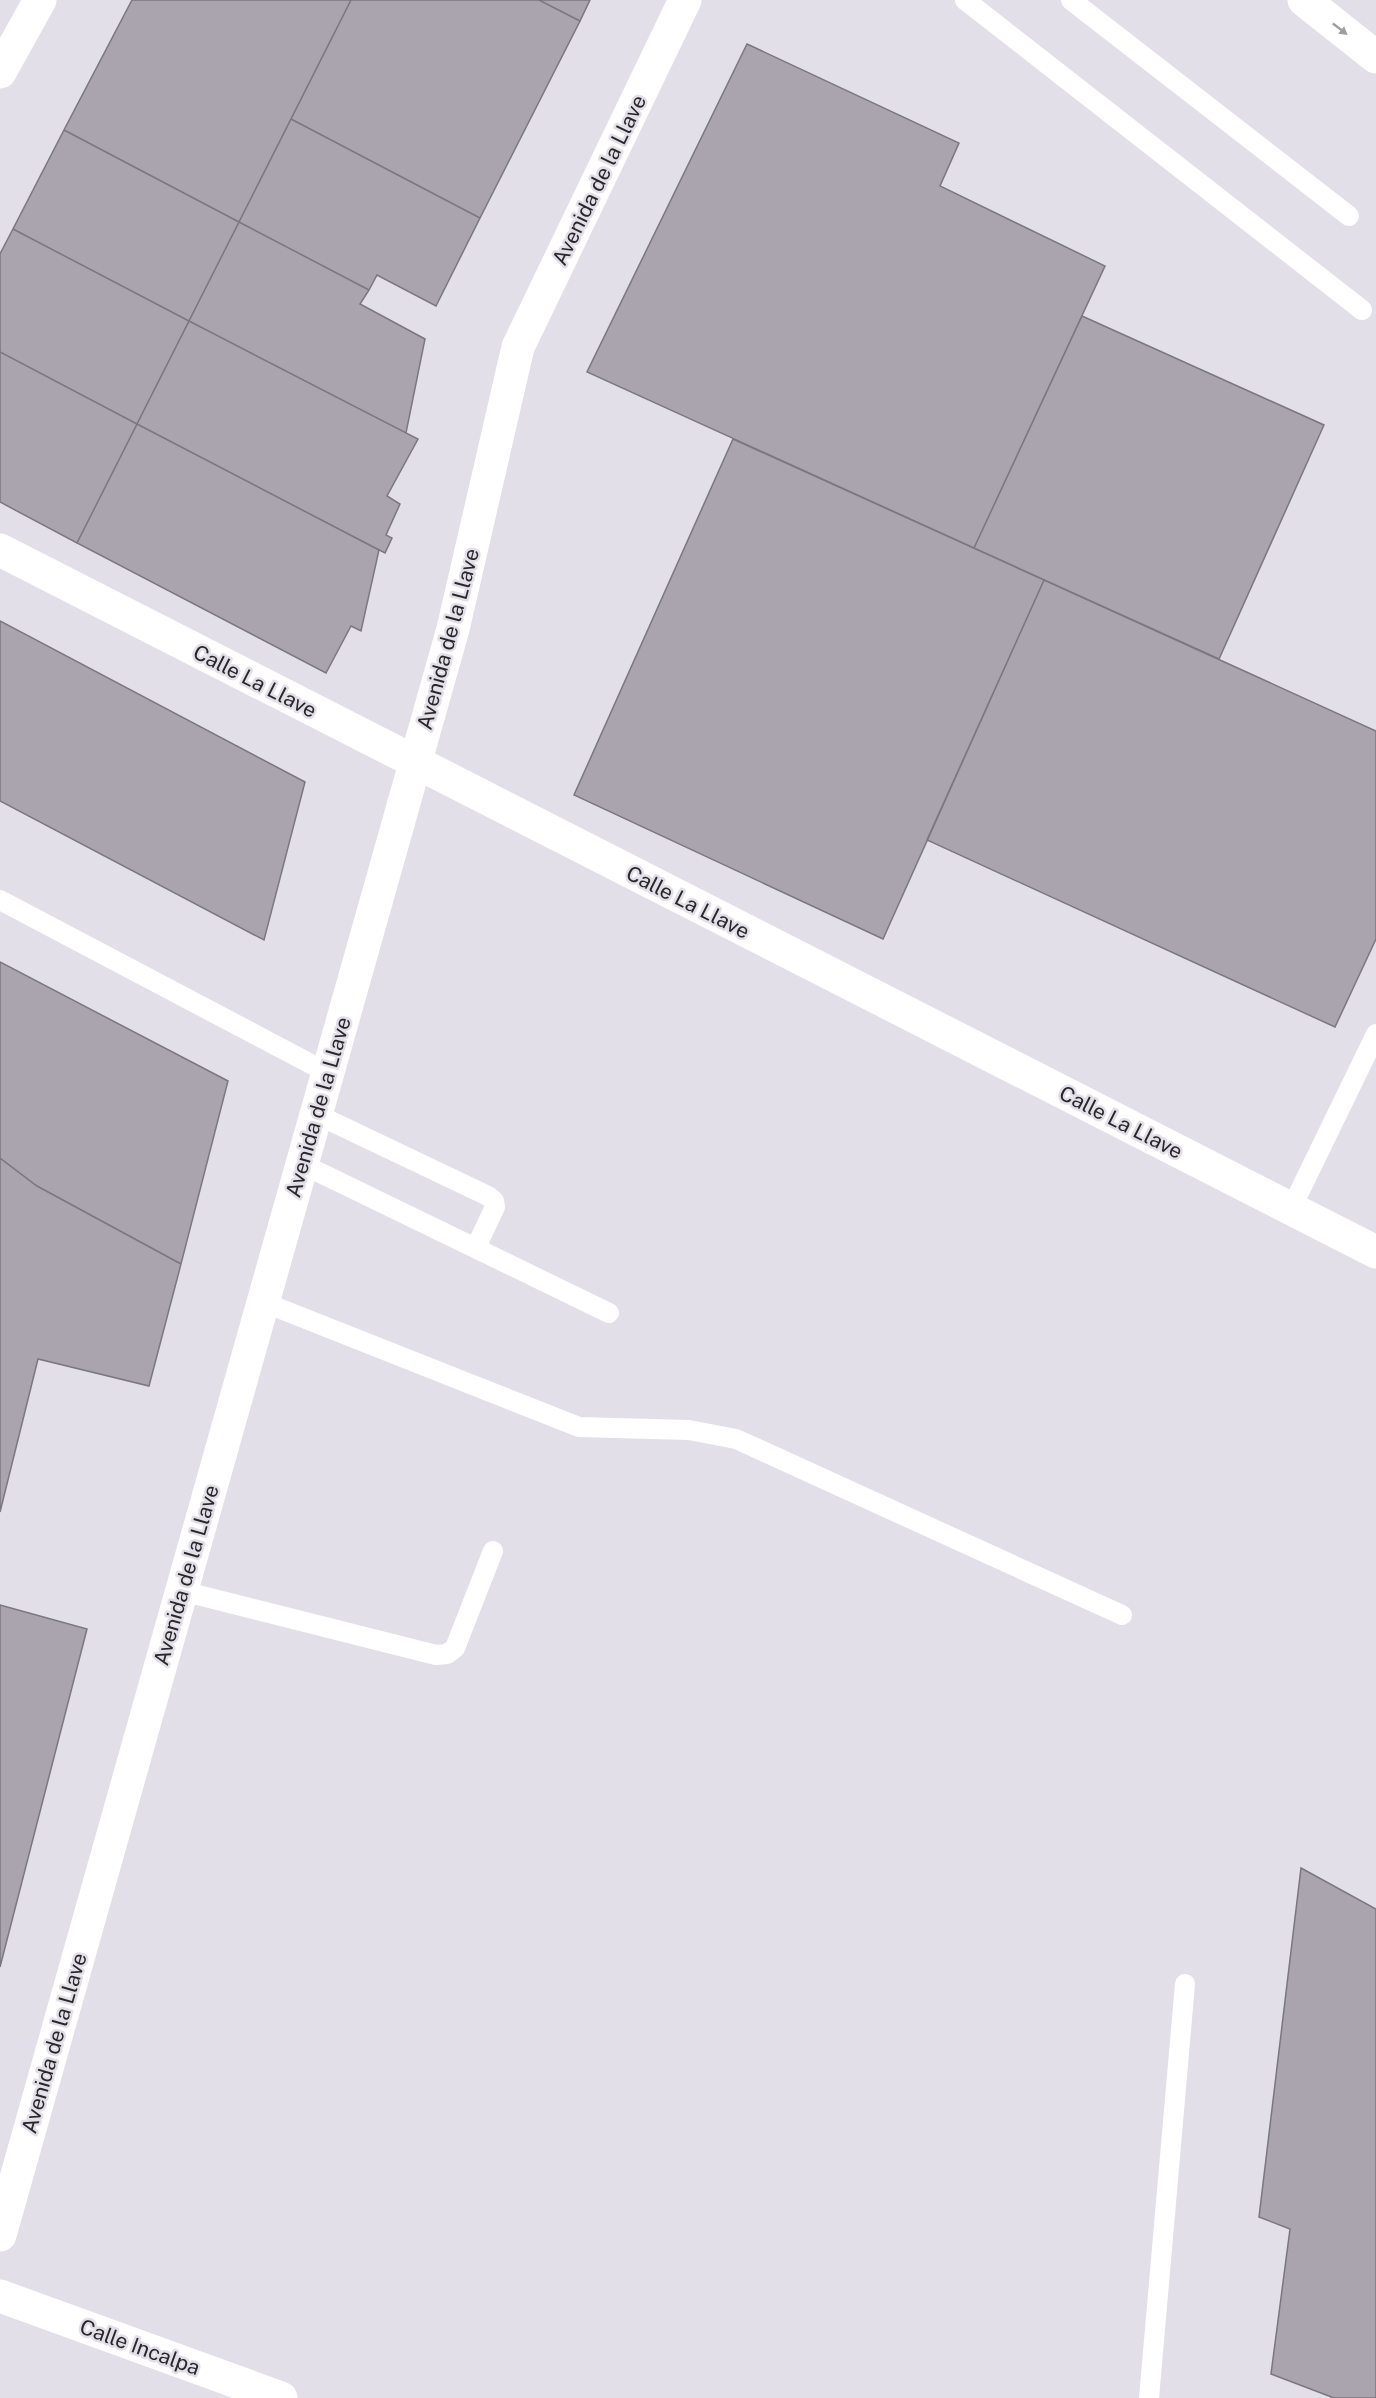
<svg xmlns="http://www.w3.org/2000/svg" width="1376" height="2398" font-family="'Public Sans',sans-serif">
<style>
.building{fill:#a9a4ad;stroke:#7b777f;stroke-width:1.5}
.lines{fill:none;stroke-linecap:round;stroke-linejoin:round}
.service{stroke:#fff;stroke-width:20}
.minor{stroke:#fff;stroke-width:33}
.tertiary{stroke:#fff;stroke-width:33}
.oneway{fill:#9f9e9f}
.labels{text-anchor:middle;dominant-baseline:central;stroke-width:5;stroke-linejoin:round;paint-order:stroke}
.street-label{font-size:21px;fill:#29272a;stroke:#e3dfe8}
</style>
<rect width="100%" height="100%" fill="#e3dfe8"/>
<path class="building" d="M132,0H351L239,222L64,130Z
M351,0H539L580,21L480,218L291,119Z
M539,0H590L580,21Z
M747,44L959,143L940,186L1105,266L974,548L587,372Z
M291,119L480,218L436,306L377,275L369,290L239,222Z
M64,130L239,222L189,321L13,229Z
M239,222L369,290L360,304L425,339L406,433L189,321Z
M13,229L189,321L137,424L0,352V254Z
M1082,316L1324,425L1219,659L974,548Z
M189,321L418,439L387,496L400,504L386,535L392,538L385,553L137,424Z
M0,352L137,424L77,543L0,502Z
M137,424L379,550L361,631L351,626L326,673L77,543Z
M733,439L1044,580L883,939L574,795Z
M1044,580L1376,731V939L1335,1027L927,840Z
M0,621L305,782L264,940L0,801Z
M0,962L228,1081L181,1264L37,1186L0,1158Z
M0,1158L37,1186L181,1264L149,1386L38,1359L0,1512Z
M0,1605L87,1629L0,1967Z
M1301,1868L1376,1909V2398H1334L1271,2374L1290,2229L1259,2217Z"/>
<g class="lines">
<path class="service" d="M965,0L1362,310
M1071,0L1349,216
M0,900L328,1073
M316,1114L488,1196L494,1201L495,1207L476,1247
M302,1164L609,1313
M1291,1209L1376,1034
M263,1302L579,1427L689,1430L736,1439L1122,1615
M182,1591L436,1655L447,1654L455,1648L493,1551
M1149,2398L1185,1984"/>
<path class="minor" d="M1304,0L1376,57
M0,72L40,0
M0,550L1376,1252
M0,2235L453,629L518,347L685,0"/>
<path class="tertiary" d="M0,2296L281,2398"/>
</g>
<defs><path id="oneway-solid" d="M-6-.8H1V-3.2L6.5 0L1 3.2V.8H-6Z" transform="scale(1.5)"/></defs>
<use class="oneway" href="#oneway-solid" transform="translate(1340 29) rotate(38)"/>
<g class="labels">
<g class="street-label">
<text transform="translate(599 180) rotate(-64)">Avenida de la Llave</text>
<text transform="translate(448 639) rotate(-75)">Avenida de la Llave</text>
<text transform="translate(255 681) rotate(27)">Calle La Llave</text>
<text transform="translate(688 902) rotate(27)">Calle La Llave</text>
<text transform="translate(318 1107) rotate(-74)">Avenida de la Llave</text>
<text transform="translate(1121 1122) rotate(27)">Calle La Llave</text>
<text transform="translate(186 1575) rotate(-74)">Avenida de la Llave</text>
<text transform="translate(54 2043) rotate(-74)">Avenida de la Llave</text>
<text transform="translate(140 2347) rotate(20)">Calle Incalpa</text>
</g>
</g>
</svg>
